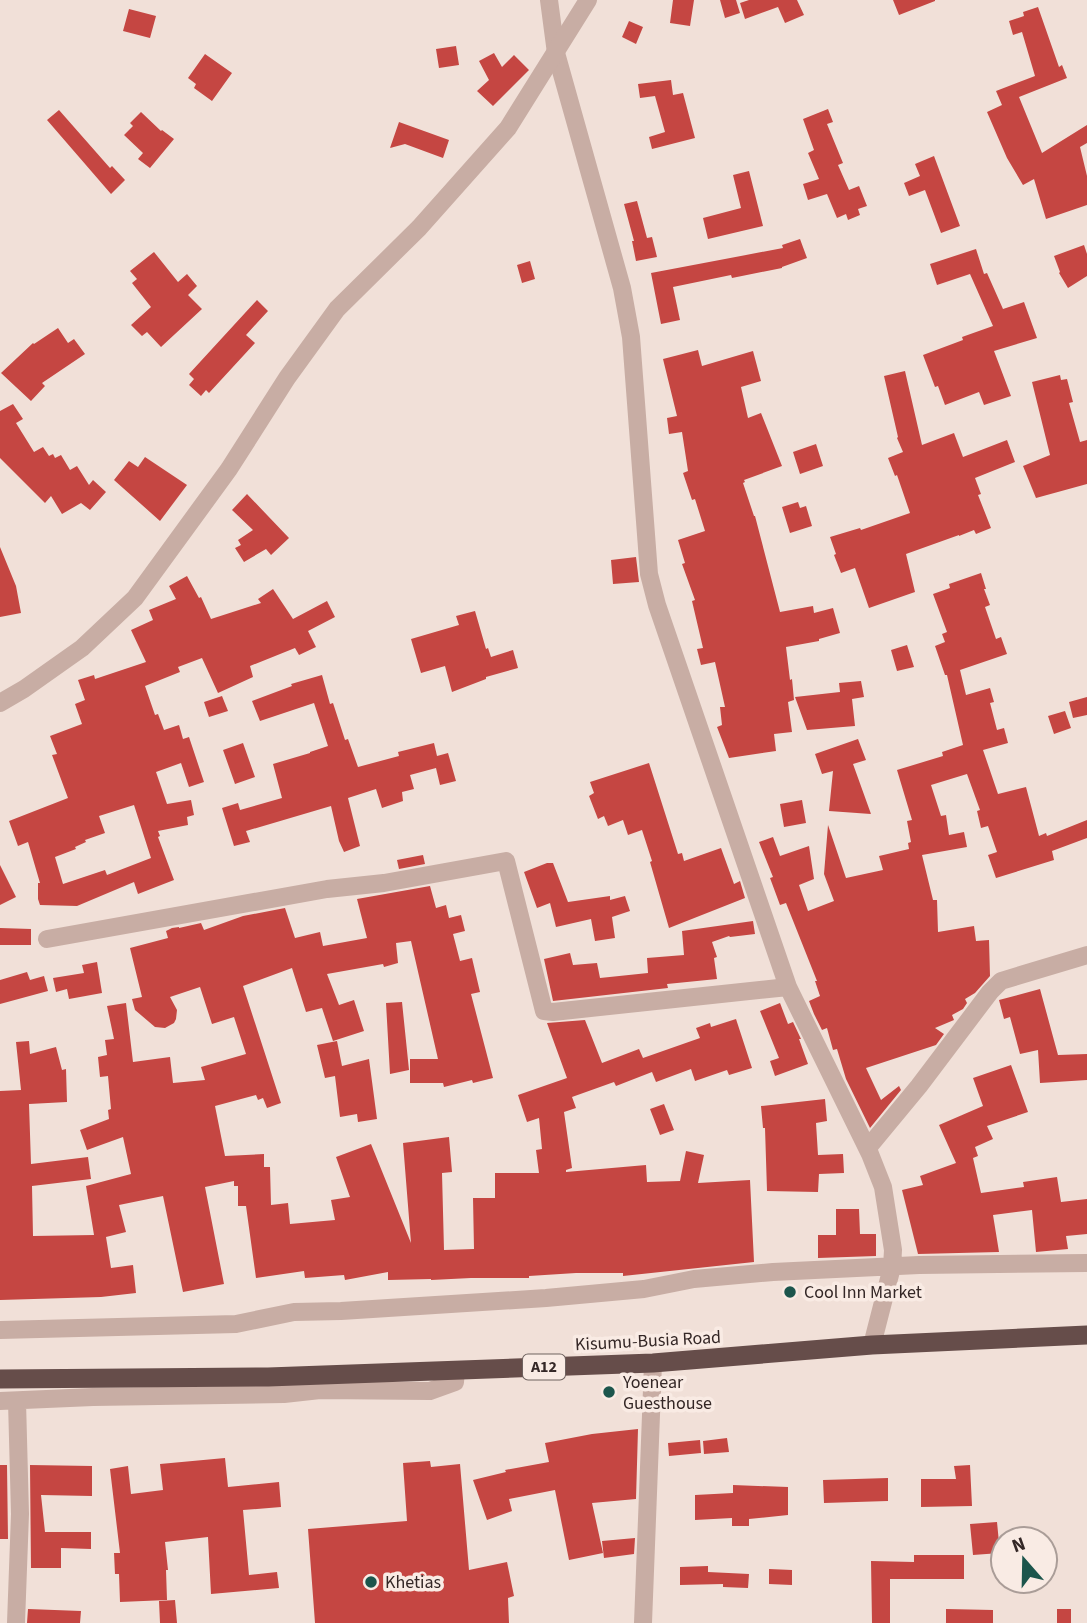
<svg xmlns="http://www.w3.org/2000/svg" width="1087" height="1623" font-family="'Source Sans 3',sans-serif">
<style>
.building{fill:#c54642;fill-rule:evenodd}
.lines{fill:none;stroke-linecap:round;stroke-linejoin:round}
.minor{stroke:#c8ada4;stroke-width:18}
.tertiary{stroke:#c8ada4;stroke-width:18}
.trunk{stroke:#664d4a;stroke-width:19}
.poi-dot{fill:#1c554c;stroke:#f9ebe4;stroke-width:2.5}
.labels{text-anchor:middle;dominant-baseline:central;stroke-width:7;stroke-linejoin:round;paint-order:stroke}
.shield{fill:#f9ebe4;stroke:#6f625f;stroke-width:2}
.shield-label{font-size:16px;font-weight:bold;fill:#342726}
.poi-label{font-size:18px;fill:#342726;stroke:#f9ebe4;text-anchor:start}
.street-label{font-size:18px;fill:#342726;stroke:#f9ebe4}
</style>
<rect width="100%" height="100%" fill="#f1e0d8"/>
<path class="building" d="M673,0H694L690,26L670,23Z
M720,0H736L740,13L725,18Z
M749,0H797L804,15L785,23L778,7L745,19L740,3Z
M893,0H935V1L899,15Z
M1038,7L1059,67L1062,65L1067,78L1019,97L1042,153L1087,125V143L1080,147L1087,176V205L1046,219L1034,179L1023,185L1007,158L987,112L1002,105L996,91L1035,76L1022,32L1013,35L1009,21L1024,16L1023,12Z
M129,9L156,16L150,38L123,31Z
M629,21L643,27L636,44L622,37Z
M456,46L459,65L439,68L436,49Z
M494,53L502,67L514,55L529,70L493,106L477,91L489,80L479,61Z
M205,54L232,73L212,101L194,88L196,84L188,78Z
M671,80L673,95L683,93L695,138L652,149L649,137L665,132L655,96L640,98L638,84Z
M828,109L833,122L827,124L843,163L838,165L849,190L859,186L867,206L858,209L860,215L848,220L846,214L837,218L827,194L808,200L803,184L819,179L808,153L814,150L803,119Z
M59,110L110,168L112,166L125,180L111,194L47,120Z
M141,112L161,131L162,130L174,139L150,168L138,159L143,153L124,135L133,126L130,123Z
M399,122L449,140L443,158L405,144L390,148Z
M934,156L960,226L941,233L925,190L909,196L904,183L920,176L915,164Z
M749,171L763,226L708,239L703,218L741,208L733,175Z
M637,201L647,238L652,237L657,257L636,261L632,241H634L624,204Z
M800,239L807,258L782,267V268L732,278L731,275L673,287L680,320L661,324L651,273L783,248L782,245Z
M1084,245L1087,254V276L1068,288L1059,273L1060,272L1054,256Z
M976,249L984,274L987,273L1003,309L1024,302L1037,338L994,351L1011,396L984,405L979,392L945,405L938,386L935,387L923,355L963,340L962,337L993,326L970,274L937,285L930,264Z
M154,252L178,282L187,274L197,286L188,295L202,309L161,347L147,332L142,336L131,325L151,307L132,283L137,279L130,271Z
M530,261L535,279L522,283L517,265Z
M257,300L268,311L246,335L255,343L209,393L206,390L201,396L189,385L194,379L189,374Z
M58,328L68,343L74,339L85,354L42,383L45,386L31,401L1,373L33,343L34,344Z
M698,350L702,366L753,351L761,381L741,387L748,418L761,413L782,466L744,480L745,482L743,483L754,516H755L780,612L813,606L814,613L833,608L840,633L819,639V641L786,647L790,680L792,679L794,700L788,702L792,732L774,734L776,751L729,758L717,727L722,725L720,707H725L715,662L701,665L697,649L703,648L692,601L695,600L682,564L685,563L678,540L705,531L695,499L692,500L683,473L688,471L682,432L669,434L667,418L677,416L663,359Z
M905,371L922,445L954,433L963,457L1007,440L1015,462L975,478L981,494L978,495L991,528L976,534L974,530L959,536V535L906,554L915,592L869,608L855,568L841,573L834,555L836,554L830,537L860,528L861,530L910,513L897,475L895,476L888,458L903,452L897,438L898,437L884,376Z
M1060,375L1061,380L1067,379L1073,402L1069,403L1080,442L1087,440V484L1036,498L1023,466L1050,455L1032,382Z
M13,404L23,419L16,423L34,452L43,447L49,456L53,454L55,458L61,455L70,470L77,466L89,485L93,480L106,492L90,510L81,503L62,514L51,496L45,503L0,458V411Z
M816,444L823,466L800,474L793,452Z
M145,457L187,485L160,521L114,480L129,461L138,467Z
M247,494L289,538L271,555L266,549L244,562L235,548L241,545L238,540L253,530L232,510Z
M798,502L800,508L806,506L812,526L790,533L782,507Z
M0,547L16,586L21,613L0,617Z
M636,557L639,582L613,584L611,560Z
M981,573L986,589H984L990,605L985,607L996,639L1001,637L1007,654L960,670L966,695L990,688L994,702L990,703L997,730L1004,728L1008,743L983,750L998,794L1026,787L1039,836L1046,833L1047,836L1087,820V838L1052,851L1054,860L996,878L988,855L997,852L988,826L981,828L977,811L980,810L967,774L931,785L941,816L946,815L949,835L964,832L967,847L922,855L933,900H937L938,932L974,926L976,941L989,940L990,976L975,993L965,999L967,1003L963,1009L952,1015L954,1020L935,1028L944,1034L936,1045L866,1068L881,1100L899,1086L901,1090L870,1128L846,1079L837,1049L833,1050L827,1028L822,1030L814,1014L809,1001L820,996L815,981H817L786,903L780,905L770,878L773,877L759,842L773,837L780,856L809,846L814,879L799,885L808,911L834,901L824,874L828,825L846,878L883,870L879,856L909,849L908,843L911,842L907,821L912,820L897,770L943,756L942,752L963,745L947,675H945L935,646L945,642L942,634L947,632L933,594L950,588L949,584Z
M187,576L199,598L201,597L211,619L261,603L258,599L273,589L293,619L327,601L335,617L308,631L316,647L299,655L295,648L250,666L253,677L218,693L202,658L178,667L180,672L145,686L155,715L158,714L164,730L179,725L183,739L189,737L204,782L189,787L181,763L156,772L167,804L191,800L194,815L187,817L188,825L158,831L160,836L158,837L174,880L138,894L134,882L77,906L40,905L38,899V883H40L28,842L18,846L9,821L68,798L52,755L57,754L50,736L82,724L75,704L85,700L78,680L94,675L95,679L146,662L131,630L153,620L149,610L176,599L169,586ZM134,805L151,858L107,875L105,870L63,884L55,857L76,849L75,847L86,842L85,840L105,833L99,816Z
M475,611L486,649L488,648L491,657L513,650L518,668L486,677V679L452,692L445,666L421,673L411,639L459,625L456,616Z
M907,645L914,667L897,671L891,650Z
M322,675L330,704L333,703L345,740L348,739L358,767L399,756L398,752L434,743L437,756L448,753L456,781L440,785L436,768L410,775L414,789L402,792L403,801L382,808L376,789L348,798L360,846L344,852L339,841L331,806L246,831L250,842L234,846L222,808L238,803L240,810L282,798L273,764L310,753V752L328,746L314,703L260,721L252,701L292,686L291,684Z
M861,681L864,697L852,699L855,726L807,730L795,697L840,692L839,683Z
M222,696L228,711L209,717L204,702Z
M1087,697V715L1073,718L1069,702Z
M1065,711L1071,728L1054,734L1048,716Z
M858,739L866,760L853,764L871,814L829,811L833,771L822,774L815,754Z
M243,743L255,777L235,784L223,750Z
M649,763L678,854L682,853L684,861L721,848L734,884L740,881L745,898L669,928L650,862L652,861L642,830L628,835L623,820L608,826L604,816L598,819L589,796L594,793L590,782Z
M802,800L806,823L784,827L780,804Z
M423,855L425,864L399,869L397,860Z
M547,863H553L568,902L610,896V900L625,896L630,911L612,917L615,938L595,941L591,919L556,927L550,903L537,908L524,872Z
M0,865L16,897L0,905Z
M430,886L436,908L446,905L449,918L461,915L465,931L453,934L460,961L472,958L480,992L471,994L493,1078L473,1083L472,1080L444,1087L443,1083H410V1059H438L411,941L396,943L398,963L384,967L383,964L327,974L339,1005L354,1000L364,1031L333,1041L322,1008L306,1012L292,968L243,986L281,1103L267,1108L263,1098L258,1100L256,1095L215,1106L225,1156L264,1154V1167H270L271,1205L288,1203L290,1224L335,1220L331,1200L350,1197L336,1157L371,1144L411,1243L403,1143L449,1137L452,1172L442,1173L444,1250L474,1249L473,1198H495V1173H539L536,1150L542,1149L539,1118L527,1122L518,1095L567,1078L547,1023L585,1020L602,1063L639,1049L643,1058L700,1038L696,1028L710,1023L711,1027L736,1019L752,1068L729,1075L727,1070L695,1081L691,1069L656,1082L652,1072L616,1086L614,1082L572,1097L576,1108L564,1112L572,1168L566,1170V1172L646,1165L647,1182L680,1181L686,1151L704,1155L698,1183L750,1180L754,1262L623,1276V1273H576L529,1276V1278H471L431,1280V1279L388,1280V1272L345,1280L344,1275L305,1278L304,1271L256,1278L246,1206H238V1186H234V1181L205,1187L224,1284L183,1292L163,1196L119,1205L126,1232L106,1237L111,1268L133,1265L136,1293L101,1297L0,1300V1091L21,1090L16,1042L29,1041L30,1054L56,1047L62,1070L66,1069L67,1102L29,1104L31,1164L88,1157L91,1179L32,1186L33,1236L94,1235L86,1186L131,1174L123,1137L87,1150L80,1130L109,1119L108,1110L111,1109L108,1076L100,1077L98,1057L107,1055L105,1040L114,1039L107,1006L126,1003L133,1062L170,1057L173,1083L205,1080L201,1067L246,1054L234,1017L212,1024L200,987L170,997L177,1010L176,1019L174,1023L165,1028L155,1027L135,1010L132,999L142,997L130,948L168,938L166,931L172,928L179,927V928L201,923L204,930L243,916L285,908L295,938L320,932L323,946L367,938L357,899Z
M753,921L755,934L730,937L729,936L712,942L717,957L714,958L717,979L667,984L668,988L553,1001L544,959L570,953L573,965L597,963L600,978L648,973L647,958L684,955L682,931Z
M0,928L31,929V945H0Z
M97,962L102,993L69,999L67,989L56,992L53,978L84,973L82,965Z
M27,972L30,980L44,976L48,991L0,1004V980Z
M1040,989L1058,1055L1087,1054V1080L1040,1083L1038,1050L1020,1054L1010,1017L1004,1019L999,1000Z
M402,1002L409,1070L390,1074L386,1003Z
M780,1003L788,1024L793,1022L801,1039H799L808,1064L775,1076L770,1061L779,1058L760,1011Z
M337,1041L342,1066L369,1059L377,1119L358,1122L357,1114L340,1117L335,1076L325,1078L317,1045Z
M1011,1065L1028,1112L987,1126L993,1139L975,1147L978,1156L973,1158L981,1193L1024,1187L1023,1182L1057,1177L1061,1202L1087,1199V1234L1066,1236L1068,1249L1036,1252L1032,1210L993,1215L999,1252L918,1254L902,1190L923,1185L920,1176L956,1163L939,1125L983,1106L973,1078Z
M825,1099L827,1121L816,1123L818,1155L843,1154L844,1173L819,1174L818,1192L767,1191L765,1128H763L761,1106Z
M664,1104L674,1130L660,1135L650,1109Z
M836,1209H859L860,1234H876V1256L818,1258V1235H836Z
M638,1429L636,1499L592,1503L603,1553L569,1560L555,1490L509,1499L512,1511L487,1520L473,1480L506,1472L505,1470L549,1462L545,1443L592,1434Z
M727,1438L729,1452L704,1454L703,1441Z
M700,1440L701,1453L669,1456L668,1443Z
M225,1458L228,1487L279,1482L281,1507L243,1510L249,1575L277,1572L279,1588L211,1594L208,1537L165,1542L168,1570H166L167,1600L120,1602L119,1574H115L114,1553H120L110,1469L128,1466L131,1494L163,1490L160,1464Z
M430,1461L431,1467L460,1464L469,1570L507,1562L514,1596L508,1598L509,1623H315L308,1529L407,1521L403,1463Z
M0,1465H7L8,1539H0Z
M30,1465L92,1466V1496L41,1495L45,1532H91V1549L61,1548V1568H31Z
M970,1465L972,1506L921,1507V1479H956L954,1466Z
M888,1478V1501L824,1503L823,1480Z
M733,1485L788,1487V1515L749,1519V1526H732V1518L695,1520V1495L733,1493Z
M997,1522L1000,1553L973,1555L970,1524Z
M635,1538L634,1554L604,1558L602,1541Z
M914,1555H964V1579H890V1623H872L871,1561L914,1562Z
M708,1566V1572L749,1574L748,1588L723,1587V1584L680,1585V1567Z
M769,1569L792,1570V1585L769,1584Z
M175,1600L177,1623H160L159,1601Z
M28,1609L81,1611L80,1623H27Z
M946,1609L993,1610V1623H946Z
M1057,1609H1071V1623H1057Z"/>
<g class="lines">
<path class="minor" d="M549,0L556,53L622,288L631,337L649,574L657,605L788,987L870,1154L883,1187L893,1250L892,1267L872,1345
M47,939L327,889L384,883L506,861L544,1011L553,1012L788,987
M871,1144L919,1086L990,992L1001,981L1087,955
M0,1330L236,1324L294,1312L341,1311L546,1298L644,1289L694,1279L773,1272L919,1265L1087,1263
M0,1401L93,1397L284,1394L320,1390L430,1391L455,1382L456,1370
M16,1623L20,1514L17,1401
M643,1623L653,1363"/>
<path class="tertiary" d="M0,703L24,689L82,648L135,598L229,469L287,378L337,309L419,228L508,128L588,0"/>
<path class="trunk" d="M0,1379L268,1377L653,1363L872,1345L1087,1335"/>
</g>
<g class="poi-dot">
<circle cx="790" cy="1292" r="7"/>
<circle cx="609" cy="1392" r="7"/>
<circle cx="371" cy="1582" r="7"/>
</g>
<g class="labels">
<rect class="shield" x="523" y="1354.5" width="42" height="25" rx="5"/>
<g class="shield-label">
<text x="544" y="1367">A12</text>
</g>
<g class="poi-label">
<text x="804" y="1292">Cool Inn Market</text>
<text x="623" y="1382">Yoenear<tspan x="623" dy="21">Guesthouse</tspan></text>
<text x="385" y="1582">Khetias</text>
</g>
<g class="street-label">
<text transform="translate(648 1341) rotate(-3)">Kisumu-Busia Road</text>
</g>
</g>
<g transform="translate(1024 1560) rotate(340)"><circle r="33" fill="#f9ebe4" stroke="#aa9d98" stroke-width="2"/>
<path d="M0-5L12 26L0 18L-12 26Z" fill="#1c554c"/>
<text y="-10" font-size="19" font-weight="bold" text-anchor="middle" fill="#342726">N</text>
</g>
</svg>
